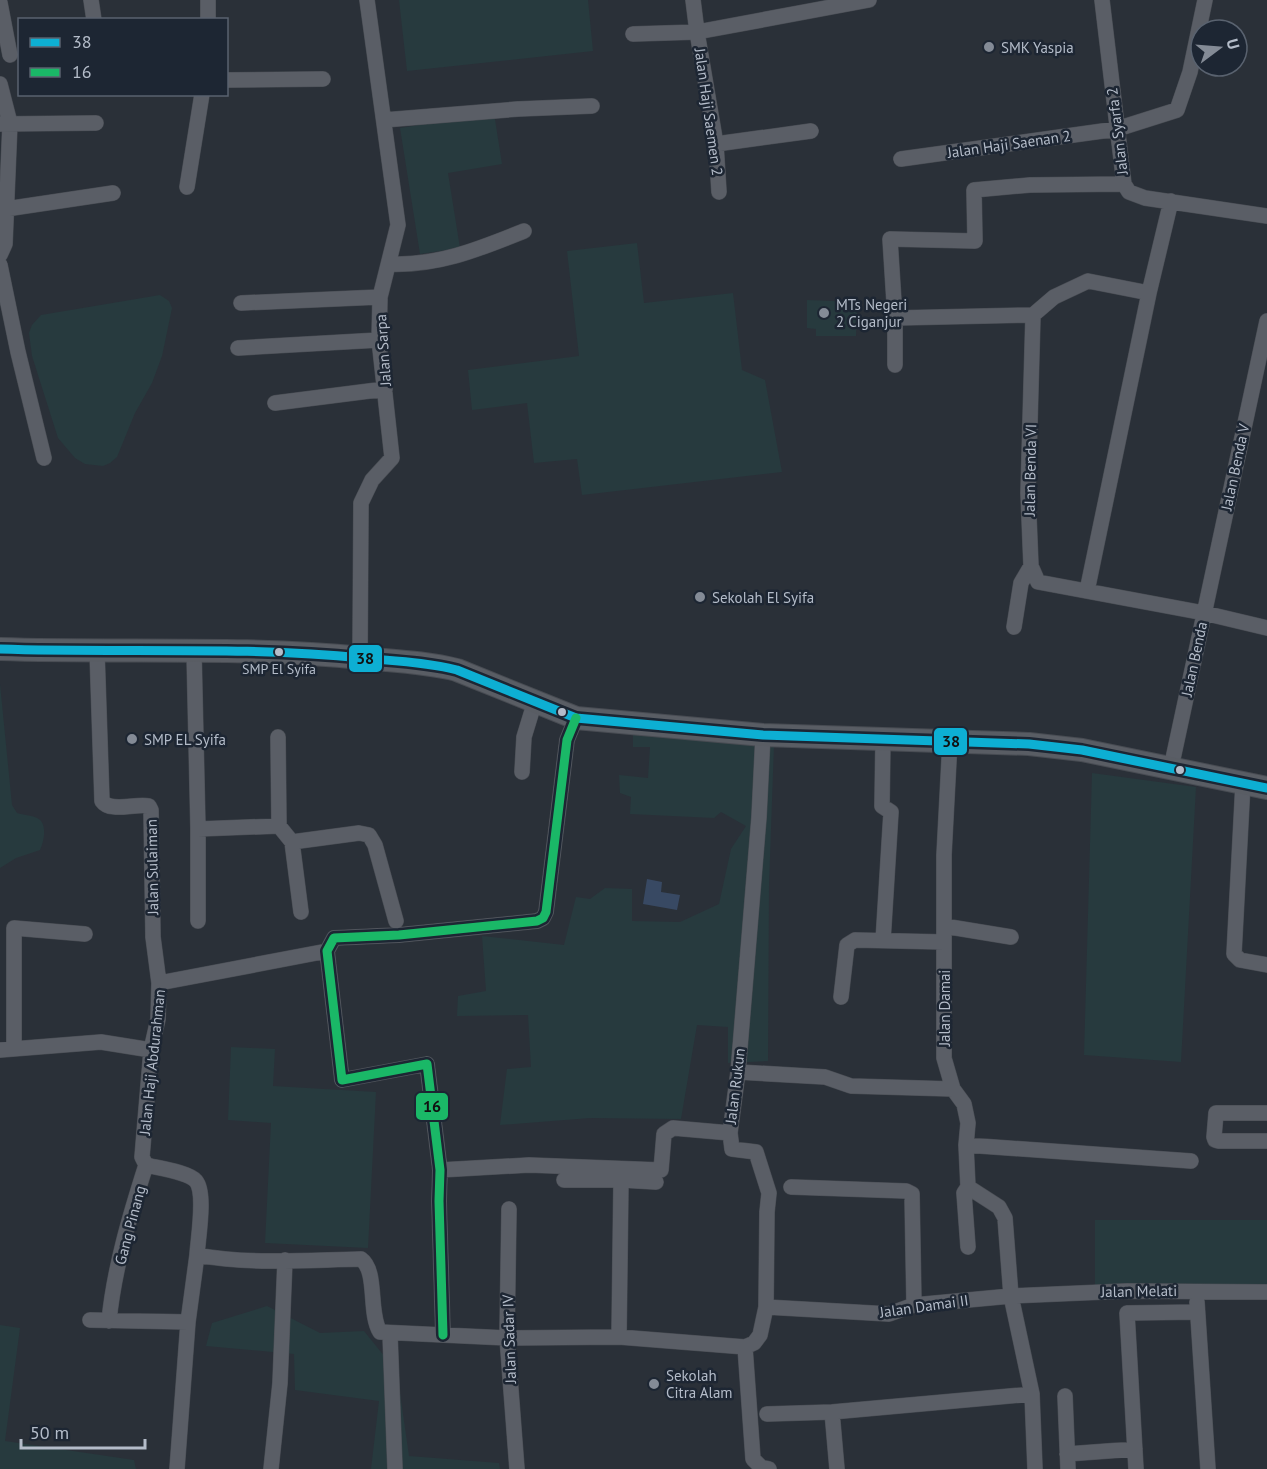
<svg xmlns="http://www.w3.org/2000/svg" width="1267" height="1469" font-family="'PT Sans',sans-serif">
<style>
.green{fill:#273a3e}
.water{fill:#384963}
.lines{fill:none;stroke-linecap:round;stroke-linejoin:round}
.minor-casing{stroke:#484c53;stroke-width:16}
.secondary-casing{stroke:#484c53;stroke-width:24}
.minor{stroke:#5a5e66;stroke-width:15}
.secondary{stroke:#595d64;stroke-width:22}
.bus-1-casing{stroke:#1d2633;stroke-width:14}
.bus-2-casing{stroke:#1d2633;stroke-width:14}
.bus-1{stroke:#0dafd3;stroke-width:9}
.bus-2{stroke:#1ab867;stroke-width:9}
.poi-dot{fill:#848b96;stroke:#1d2633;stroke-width:2}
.bus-dot{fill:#b4bcc9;stroke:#1d2633;stroke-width:2}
.labels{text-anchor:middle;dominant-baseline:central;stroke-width:5;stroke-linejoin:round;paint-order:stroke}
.bus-label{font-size:14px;fill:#b4bcc9;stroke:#1d2633}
.poi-label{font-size:15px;fill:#b4bcc9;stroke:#1d2633;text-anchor:start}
.street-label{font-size:15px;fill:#b4bcc9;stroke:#1d2633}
.line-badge{stroke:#1d2633;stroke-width:2}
.pale-badge-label{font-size:16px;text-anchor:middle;font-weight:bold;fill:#111}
</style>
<rect width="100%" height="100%" fill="#2a3038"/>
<path class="green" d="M399,0H588L593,51L407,71Z
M494,113L502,164L448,173L460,248L420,254L400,128Z
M637,243L644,303L733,293L742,370L765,380L782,472L582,495L577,459L534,463L527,403L472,410L468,370L579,356L567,251Z
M160,295L169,301L172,308L162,356L152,383L135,413L117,457L110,463L103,466L85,464L75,458L58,438L32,356L29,333L32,325L41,315Z
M807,300L857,302L856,336H816V329L807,328Z
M0,684L12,805L17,813C24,815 31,815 37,818C48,823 44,841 40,850L16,858L0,868Z
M633,732L774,745L769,885L768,1061L728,1063V1027L697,1025L681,1119L590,1118L500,1125L507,1069L531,1067L528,1015L457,1016L458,996L486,991L482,936L564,945L576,897L590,899L605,888L632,889V921L680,922L719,904L731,849L746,826L721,812L714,818L630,814L631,797L620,793L619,775L648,778L650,747H633Z
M1092,773L1196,787L1181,1062L1084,1055Z
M231,1047L275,1049L273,1086L376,1092L368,1248L265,1243L271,1123L228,1120Z
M1095,1220H1267V1293H1095Z
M267,1306L320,1333L364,1331L397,1372L409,1456L499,1463L500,1469H371L379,1401L295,1390L294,1354L206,1346L212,1323Z
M0,1325L20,1328L5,1441L134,1460L136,1469H0Z"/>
<path class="water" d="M647,879L662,882L661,892L680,895L677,910L643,904Z"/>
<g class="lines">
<g class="minor-casing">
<path id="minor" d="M91,0L94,20
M693,0L697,32L869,0
M1102,0L1124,184L1129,192L1145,198L1267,216
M0,3L10,55
M208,20V0
M633,34L697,32L716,144L719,192
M226,80L323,79
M0,84L10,123L5,244L0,255
M384,120L518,109L592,106
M0,124L96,123
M716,144L811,131
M901,159L1117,129L1177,110L1190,72L1205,0
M187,187L202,94
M6,209L113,193
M389,264C439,266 479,249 524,231
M0,265L18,352L44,458
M1149,293L1088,281L1054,297L1033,315L1028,493L1031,566L1038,582L1204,613L1267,628
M241,303L380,297
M895,318L1033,315
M238,348L379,340
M895,365V318L890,239L975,241L974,190L1030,185L1124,184
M275,403L385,389
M1087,591L1149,293L1171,201
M1014,627L1021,583L1031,566
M97,651L102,801C110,813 136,803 149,806L151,810L153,937L159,983L158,1019L151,1050L142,1157L146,1165
M194,651L198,829V921
M360,658L361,503L372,480L392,458L379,340L380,297L398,225L367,0
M278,737L279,826
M950,741L944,855V1058L953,1089L964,1104L968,1123L966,1145L968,1187
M1171,768L1267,321
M522,772L524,737L535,701
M1243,783L1234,954L1240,960L1267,965
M198,829L279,826L292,842L359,833L369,835L375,845L396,921
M292,842L301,912
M944,926L1011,937
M883,941L891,812L882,806L883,738
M159,983L327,951
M841,997L847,945L855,940L944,942
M14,1048V928L85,934
M0,1050L101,1042L151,1050
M738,1072L825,1077L851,1086L953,1089
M1267,1113H1216L1214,1137L1215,1140L1218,1141H1267
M966,1145L1191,1161
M146,1165C158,1168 188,1172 196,1181C206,1193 198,1238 197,1255C251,1265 307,1260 361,1259C378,1271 368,1313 380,1332L507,1338L619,1337L745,1347L754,1343L760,1335L766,1307L767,1212L769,1193L756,1152L732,1149L730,1133L738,1072L759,817L763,735
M440,1170L529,1165L661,1170L664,1134L673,1128L730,1133
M564,1180H621
M791,1187L906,1191L912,1194L914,1305
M968,1187L999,1207L1005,1218L1011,1296L1032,1394L1035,1469
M509,1209L507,1338L517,1469
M968,1247L964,1193L968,1187
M1197,1302L1208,1469
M766,1307L889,1314L914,1305L1011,1296L1127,1291L1267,1292
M90,1320L188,1322
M109,1321C114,1269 130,1215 146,1165
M390,1334L395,1469
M443,1335L439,1201L440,1170L427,1064L342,1080L327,951L334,938L399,935L537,921L543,918L546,912L567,740L576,718
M619,1337L621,1180L656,1182
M745,1347L753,1459L761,1467L769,1469
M1065,1396L1068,1469
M832,1412L837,1469
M767,1414L832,1412L1032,1394
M1067,1454L1135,1449
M177,1469L188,1322L197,1255
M271,1469L280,1383L285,1260
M1136,1469L1127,1313L1197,1312"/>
</g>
<g class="secondary-casing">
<path id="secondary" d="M0,649C120,653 242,646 362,658C393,661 426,662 457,670L576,718L763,735L1029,744L1082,750L1267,788"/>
</g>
<use href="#minor" class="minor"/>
<use href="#secondary" class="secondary"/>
<g class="bus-1-casing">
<path id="bus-1" d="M0,649C120,653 242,646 362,658C393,661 426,662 457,670L576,718L763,735L1029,744L1082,750L1267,788"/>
</g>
<g class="bus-2-casing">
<path id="bus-2" d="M443,1335L439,1201L440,1170L427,1064L342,1080L327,951L334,938L399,935L537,921L543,918L546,912L567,740L576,718"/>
</g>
<use href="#bus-1" class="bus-1"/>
<use href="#bus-2" class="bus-2"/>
</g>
<g class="poi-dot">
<circle cx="989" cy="47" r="6"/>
<circle cx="824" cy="313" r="6"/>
<circle cx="700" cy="597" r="6"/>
<circle cx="132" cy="739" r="6"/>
<circle cx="654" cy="1384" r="6"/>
</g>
<g class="bus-dot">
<circle cx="279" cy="652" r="5"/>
<circle cx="562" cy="712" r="5"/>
<circle cx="1180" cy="770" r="5"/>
</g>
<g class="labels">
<g class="bus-label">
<text x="279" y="669">SMP El Syifa</text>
</g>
<g class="poi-label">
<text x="1001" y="47">SMK Yaspia</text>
<text x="836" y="304">MTs Negeri<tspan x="836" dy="17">2 Ciganjur</tspan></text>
<text x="712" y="597">Sekolah El Syifa</text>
<text x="144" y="739">SMP EL Syifa</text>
<text x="666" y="1375">Sekolah<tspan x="666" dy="17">Citra Alam</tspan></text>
</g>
<g class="street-label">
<text transform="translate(709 112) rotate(82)">Jalan Haji Saemen 2</text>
<text transform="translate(1117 131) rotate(-97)">Jalan Syarfa 2</text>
<text transform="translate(1009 144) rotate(-8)">Jalan Haji Saenan 2</text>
<text transform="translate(383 350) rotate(-94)">Jalan Sarpa</text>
<text transform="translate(1235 467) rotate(-78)">Jalan Benda V</text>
<text transform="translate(1030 470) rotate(-89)">Jalan Benda VI</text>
<text transform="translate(1194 659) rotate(-78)">Jalan Benda</text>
<text transform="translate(152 867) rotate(-91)">Jalan Sulaiman</text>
<text transform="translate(944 1008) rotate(-90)">Jalan Damai</text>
<text transform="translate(152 1062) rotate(-84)">Jalan Haji Abdurahman</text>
<text transform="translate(735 1086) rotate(-83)">Jalan Rukun</text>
<text transform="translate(130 1225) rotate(-75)">Gang Pinang</text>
<text transform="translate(1139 1291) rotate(-1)">Jalan Melati</text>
<text transform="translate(924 1306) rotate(-8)">Jalan Damai II</text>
<text transform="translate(509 1339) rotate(-92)">Jalan Sadar IV</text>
</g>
</g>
<g class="line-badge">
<rect x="348" y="644" width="35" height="29" rx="6" fill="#0dafd3"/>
<rect x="933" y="727" width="35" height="29" rx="6" fill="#0dafd3"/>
<rect x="415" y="1092" width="34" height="29" rx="6" fill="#1ab867"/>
</g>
<g class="pale-badge-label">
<text x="365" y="664">38</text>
<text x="951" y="747">38</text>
<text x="432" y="1112">16</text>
</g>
<rect x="18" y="18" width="210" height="78" fill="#1d2633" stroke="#59626f" stroke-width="1.5"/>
<rect x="30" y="38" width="30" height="9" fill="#0dafd3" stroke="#59626f" stroke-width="1.5"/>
<text x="72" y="48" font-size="18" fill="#b4bcc9">38</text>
<rect x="30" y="68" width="30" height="9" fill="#1ab867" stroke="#59626f" stroke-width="1.5"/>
<text x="72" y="78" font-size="18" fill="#b4bcc9">16</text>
<g transform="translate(1219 48) rotate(74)"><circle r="28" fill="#1d2633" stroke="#59626f" stroke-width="1.5"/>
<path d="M0-4.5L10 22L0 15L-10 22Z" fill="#848b96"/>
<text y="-9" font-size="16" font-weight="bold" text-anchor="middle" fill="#b4bcc9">U</text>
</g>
<path d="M21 1439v9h124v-9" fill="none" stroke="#b4bcc9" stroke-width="3"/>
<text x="30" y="1439" font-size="18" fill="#b4bcc9" stroke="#1d2633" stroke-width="4.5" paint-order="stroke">50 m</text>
</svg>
